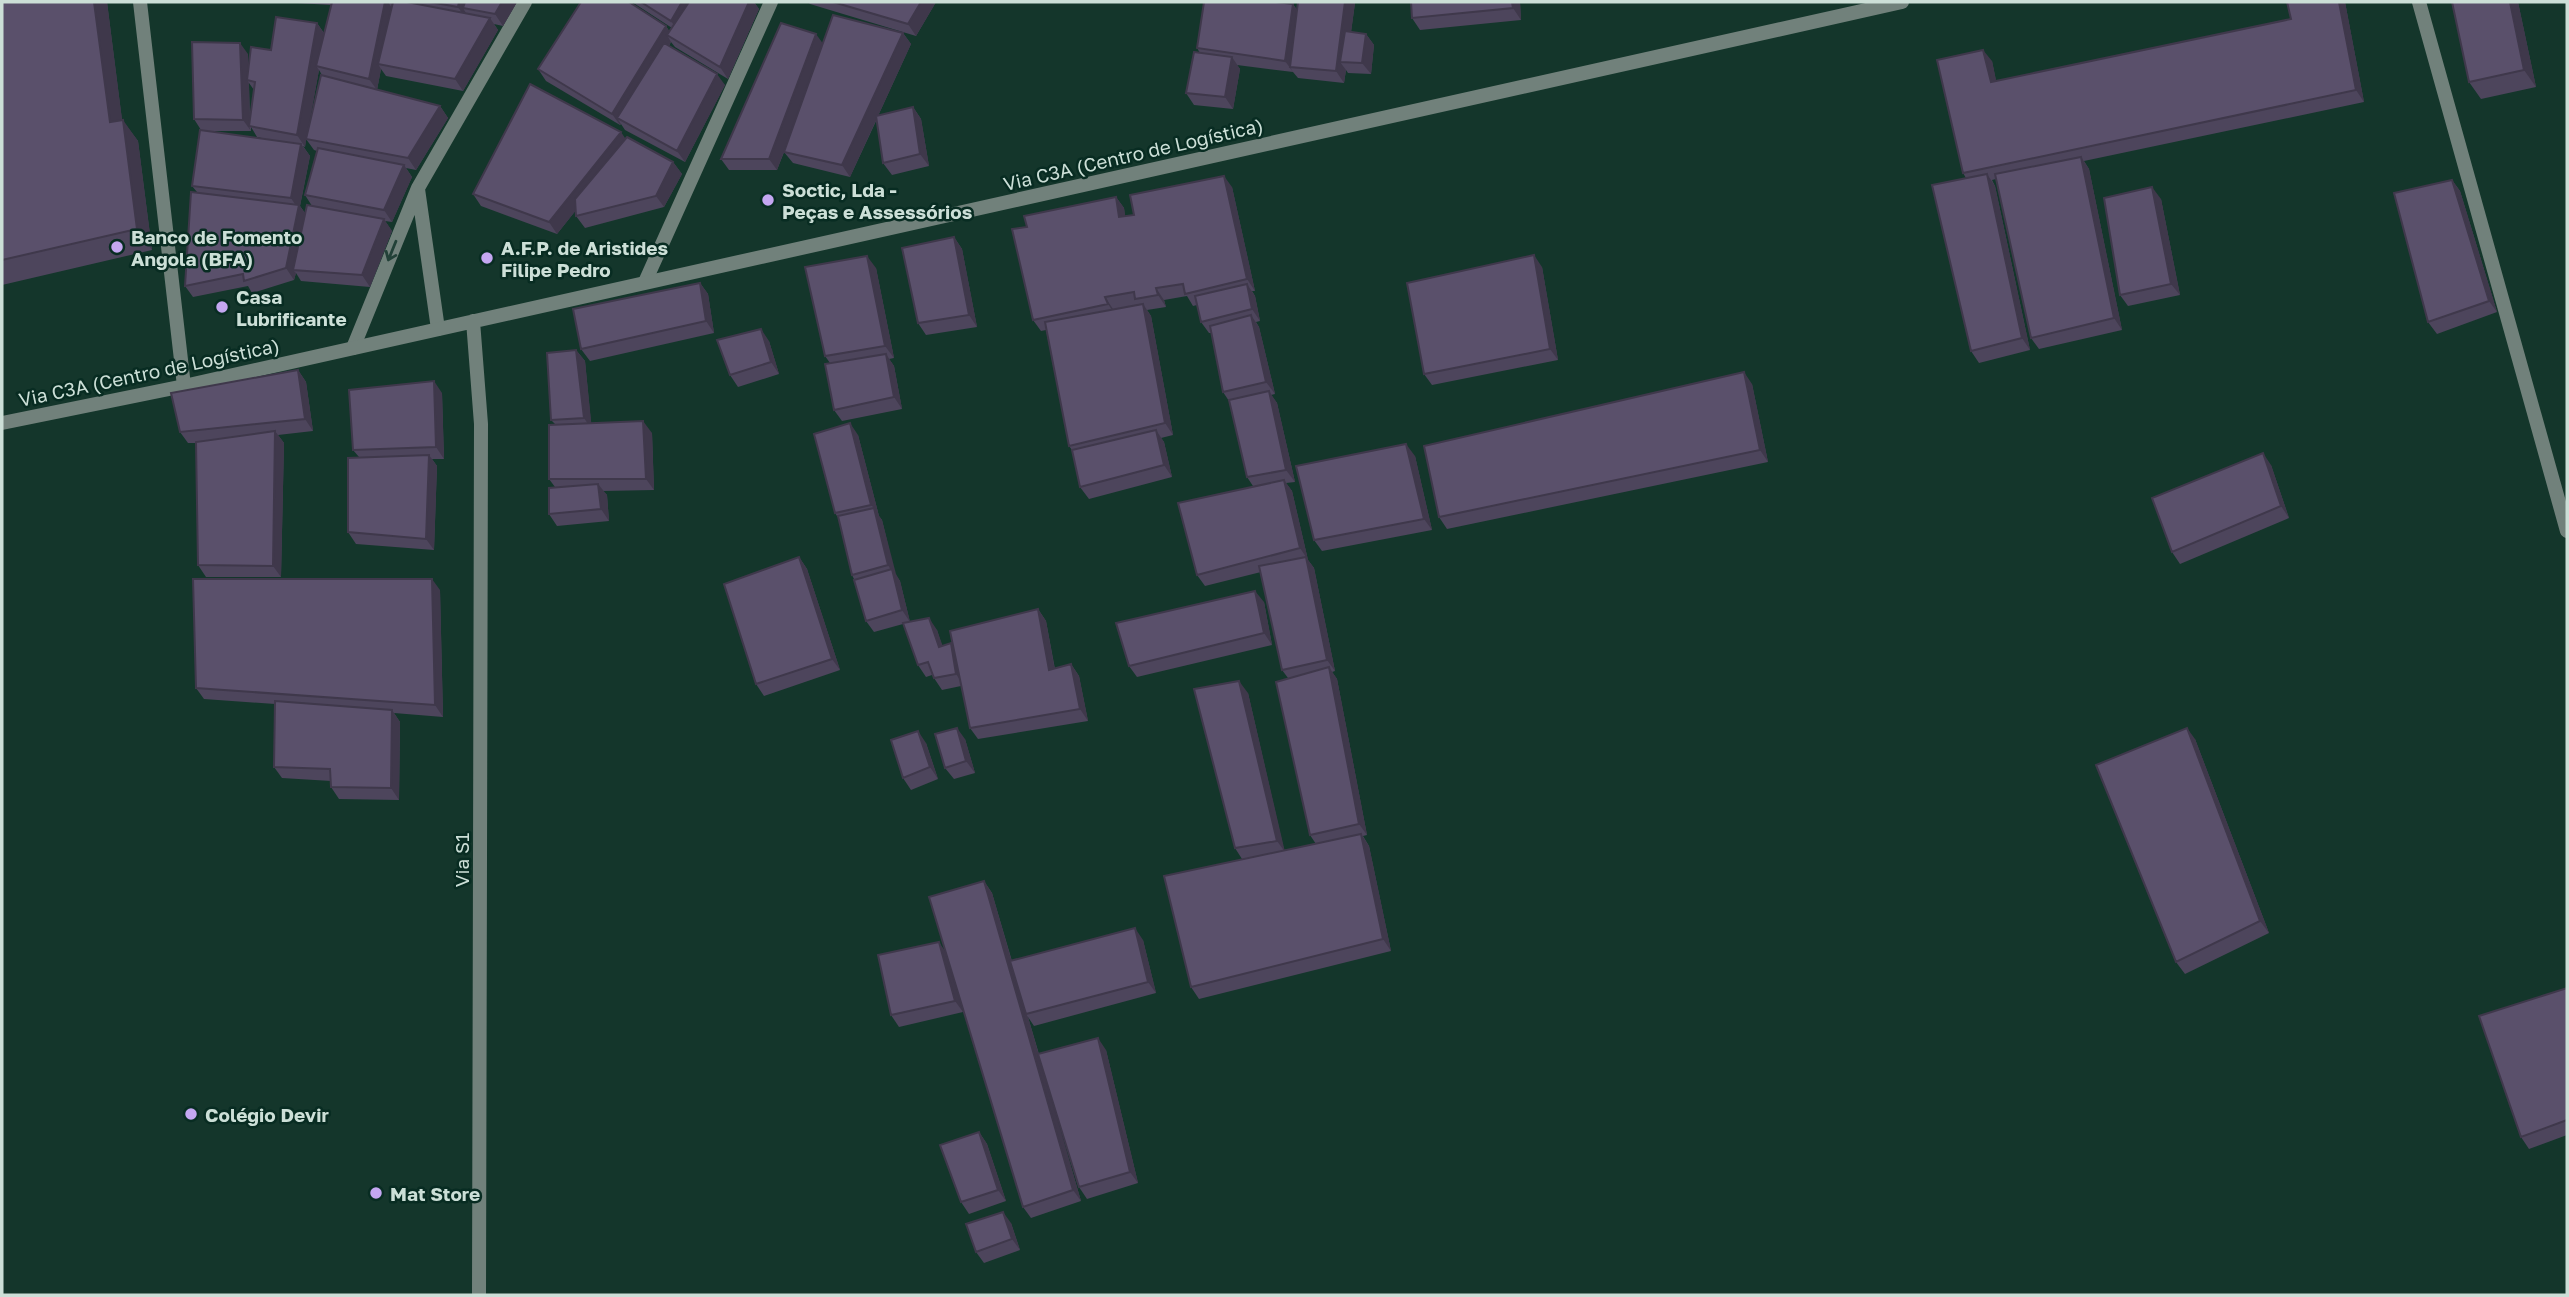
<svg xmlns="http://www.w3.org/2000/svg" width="2569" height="1297" font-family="'Golos Text',sans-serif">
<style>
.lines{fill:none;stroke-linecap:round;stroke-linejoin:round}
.minor{stroke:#71817b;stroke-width:14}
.tertiary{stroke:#71817b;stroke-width:14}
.wall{fill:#4d455c;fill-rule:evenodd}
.shaded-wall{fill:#3f384b}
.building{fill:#5a506b;stroke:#3f384b;stroke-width:2}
.oneway{stroke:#224138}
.poi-dot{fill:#c4a7f1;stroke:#082c22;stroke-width:2.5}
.labels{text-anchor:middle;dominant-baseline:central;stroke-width:5;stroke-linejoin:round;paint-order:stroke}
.street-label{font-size:19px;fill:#ccdfd7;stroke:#082c22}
.poi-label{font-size:19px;font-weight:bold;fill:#ccdfd7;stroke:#082c22;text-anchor:start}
</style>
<rect width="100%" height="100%" fill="#14362b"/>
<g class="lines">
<path class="minor" d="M140,2L184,386
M2419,2L2567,531
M418,189L438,329
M645,282L771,2
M353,348L418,188L525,2"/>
<path class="tertiary" d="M473,321L481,424L479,1295
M2,423L184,386L1902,2"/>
</g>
<path class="wall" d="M2,2H107L122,120L138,141L152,250L2,285Z
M221,2H270L222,3Z
M296,2H517L503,26L494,24L498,30L463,91L386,76L381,69L377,90L440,106L448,118L416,170L406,168L412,177L392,222L385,221L392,231L370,287L301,281L296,273L294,280L252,293L248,286L193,297L185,286L197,192L192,186L201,130L194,119L248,54V68L271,50L317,23L324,33L331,5L297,3ZM319,70L322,75L307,135ZM249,83L254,90L250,118L249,87ZM251,127L257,137L271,140L208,131H251ZM306,139L314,150L317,151L305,195L312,206L305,213L300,206L310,156L303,146L305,147Z
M632,2H754L759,9L728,79L675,47L671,42L669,46L725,85L685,162L625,130L621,124L620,125L546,81L538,69L666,26L669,31L672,28Z
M808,2H936L916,36L810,4Z
M1411,2H1520L1521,20L1420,30L1412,18Z
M2287,2H2345L2364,102L2084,161L2089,169L2122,330L2039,349L2031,338L1996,179L1992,180L1995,186L2030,350L1979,363L1971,351L1966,178L1963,173L1992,61L1996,81L2291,19Z
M2518,2L2536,87L2481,99L2469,82Z
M1355,3L1351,32L1366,34L1374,45L1371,74L1348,73L1346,70L1344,83L1298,78L1293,72L1237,65L1240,69L1233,109L1194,105L1186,93L1200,53L1197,48L1293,4L1297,10Z
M903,33L911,44L878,116L913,107L921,119L929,166L892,175L883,163L877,119L850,177L793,163L784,152L792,132L777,170H729L721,159L823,43Z
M625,138L673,162L682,174L664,207L585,228L576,216V210L557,234L481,206L473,194Z
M2452,180L2460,191L2497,312L2437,334L2428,322Z
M1232,187L1255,291H1252L1255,296L1260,321L1256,322L1259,327L1275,394L1271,395L1277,403L1295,482L1286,483L1292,491L1308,560L1314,568L1335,671L1332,672L1337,679L1367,835L1363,836L1369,846L1391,951L1199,999L1191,987L1242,859L1235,848L1248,693L1284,850L1316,844L1310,835L1288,678L1282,670L1261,572L1205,586L1197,575L1253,486L1247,477L1229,401L1223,392L1211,333H1209L1201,322L1197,305L1193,306L1187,296L1164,300L1166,307L1147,310L1151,316L1173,435L1161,438L1164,442L1172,477L1089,499L1080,487L1072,450L1069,446L1046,330L1041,331L1033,320L1027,227L1116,197L1124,208L1125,216L1134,215Z
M2161,199L2180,295L2128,306L2120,295Z
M954,237L962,249L977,327L926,335L918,323Z
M1542,267L1558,360L1432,385L1424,374Z
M876,268L894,358L889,359L894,366L902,409L842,421L834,410L830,363L825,356Z
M700,283L708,294L714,333L590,361L581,349Z
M769,341L779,374L738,387L730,375Z
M576,350L585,361L591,423L652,433L654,490L603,491L607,495L609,521L557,526L549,514L555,487L549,479L555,424L551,420Z
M298,370L306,382L313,431L278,435L284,443L281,577H206L198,565L196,443H188L180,432Z
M1752,384L1768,462L1447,529L1439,517Z
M442,393L444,459H432L437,466L434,550L356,544L348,532L359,457L353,450Z
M858,435L879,516L882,520L895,574L900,581L910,622L937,630L942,646L951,643L953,647L1038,609L1046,621L1055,669L1071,664L1079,676L1088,721L978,739L970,728L961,686L942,690L932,675L926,677L918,665L903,624L874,632L866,621L854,579L852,575L839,519L835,513Z
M1415,456L1432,530L1322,551L1314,540Z
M2271,465L2289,518L2180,564L2172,552Z
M799,557L807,569L840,670L764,696L756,684Z
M440,590L443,717L394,713L400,722L399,800L339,799L331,787V781L282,778L274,767L275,704L204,699L196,688Z
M1264,602L1272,645L1137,677L1129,666Z
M965,739L975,773L954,779L945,768Z
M2195,739L2269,933L2185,974L2176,962Z
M926,743L938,779L911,790L903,778Z
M984,881L992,893L1012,961L1143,940L1156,993L1034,1026L1028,1017L1039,1054L1106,1050L1138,1183L1087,1199L1079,1187L1047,1084L1081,1201L1031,1218L1023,1207L947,956L963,1012L899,1027L891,1015L947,954Z
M2567,988V1135L2529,1149L2521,1137Z
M979,1132L987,1144L1006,1201L969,1214L961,1202Z
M1011,1223L1020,1250L984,1263L976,1252Z"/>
<path class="shaded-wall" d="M94,2H107L125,143L110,122Z
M385,2H388L394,11L378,64L381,69L377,90L369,79Z
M459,2H471L463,8L467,15L466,19L458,7Z
M502,2H517L503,26L495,14Z
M682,2H698L679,33L671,21Z
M749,2H754L759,9L728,79L720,67Z
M921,2H936L916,36L908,24Z
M1345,2H1354L1355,3L1347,62H1340L1346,70L1344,83L1336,71Z
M1512,2H1520L1521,20L1513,8Z
M2339,2H2345L2364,102L2356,90Z
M2510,2H2518L2536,87L2524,70Z
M1293,4L1301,16L1290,67L1293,72L1285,61Z
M490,18L498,30L463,91L455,79Z
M317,23L325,35L316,66L319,70L305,147L297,135Z
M666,26L674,38L667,35L671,42L623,121L617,118L621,124L620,125L612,114Z
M903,33L911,44L850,177L842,165Z
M816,34L824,45L777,170L769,159Z
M1366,34L1374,45L1371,74L1362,63Z
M240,43L248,54L249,81L247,80L249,83L250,126H249L251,131L243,120Z
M1983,50L1992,61L1999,94L1991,82Z
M1232,57L1240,69L1233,109L1225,97Z
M717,74L725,85L685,162L677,151Z
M440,106L448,118L416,170L408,158Z
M913,107L921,119L929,166L920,154Z
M123,120L138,141L152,250L137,229Z
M621,132L629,144L557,234L549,222Z
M301,144L310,156L300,206L307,216L293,270L296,273L294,280L286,268L298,209L291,198Z
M2081,157L2089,169L2122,330L2114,318Z
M673,162L682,174L664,207L656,196Z
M404,165L412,177L392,222L384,210Z
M1987,174L1995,186L2030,350L2022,338Z
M1224,176L1232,187L1255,291L1247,279Z
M2452,180L2460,191L2497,312L2489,301Z
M2152,187L2161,199L2180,295L2171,284Z
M1116,197L1124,208L1127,228L1119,217Z
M384,219L392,231L370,287L362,275Z
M954,237L962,249L977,327L969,315Z
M1534,255L1542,267L1558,360L1550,349Z
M867,256L876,268L894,358L885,346Z
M700,283L708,294L714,333L706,321Z
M1247,284L1255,296L1260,321L1252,309Z
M1156,288L1164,300L1166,307L1158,295Z
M1105,297L1113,309L1116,316L1108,304Z
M1143,304L1151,316L1173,435L1165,423Z
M1251,315L1259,327L1275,394L1266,382Z
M761,329L769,341L779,374L771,362Z
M576,350L585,361L592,430L584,418Z
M886,354L894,366L902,409L894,397Z
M298,370L306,382L313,431L305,419Z
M1744,372L1752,384L1768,462L1760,450Z
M434,381L442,393L444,459L436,447Z
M1269,391L1277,403L1295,482L1286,470Z
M643,421L652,433L654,490L646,479Z
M850,423L858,435L879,516L882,520L896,574L900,581L910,622L902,610L892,572L888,565L874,508L871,505Z
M1156,430L1164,442L1172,477L1164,465Z
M275,431L284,443L281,577L273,566Z
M1406,444L1415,456L1432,530L1424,519Z
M2263,453L2271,465L2289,518L2281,506Z
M429,455L437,466L434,550L426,539Z
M1284,480L1292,491L1308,560L1314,568L1335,671L1327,660L1306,557L1300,548Z
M598,484L607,495L609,521L601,509Z
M799,557L807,569L840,670L832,659Z
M432,579L440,590L443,717L435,705Z
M1255,591L1264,602L1272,645L1264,633Z
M1038,609L1046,621L1057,682L1049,670Z
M929,618L937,630L947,658L939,647Z
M951,643L959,655L964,686L956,674Z
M1071,664L1079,676L1088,721L1080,709Z
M1329,667L1337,679L1367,835L1359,824Z
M1239,681L1248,693L1285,852L1277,841Z
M392,710L400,722L399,800L391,788Z
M957,728L965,739L975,773L966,761Z
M2187,728L2195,739L2269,933L2260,921Z
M918,731L926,743L938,779L930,767Z
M1361,834L1369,846L1391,951L1383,939Z
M984,881L992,893L1027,1014H1026L1028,1017L1081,1201L1073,1190Z
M1135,928L1143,940L1156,993L1148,982Z
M939,942L947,954L963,1012L955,1001Z
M1098,1038L1106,1050L1138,1183L1130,1172Z
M979,1132L987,1144L1006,1201L998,1190Z
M1003,1212L1011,1223L1020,1250L1012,1239Z"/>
<path class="building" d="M2,2H94L110,122L123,120L137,229L2,260Z
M332,2H385L369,79L316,66Z
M393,2H407L490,18L455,79L378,64Z
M430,2H459L458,7Z
M465,2H502L495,14L463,8Z
M581,2H629L666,26L612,114L538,69Z
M641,2H682L671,21Z
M689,2H749L720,67L667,35Z
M833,2H921L908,24Z
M1204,2H1276L1293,4L1285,61L1197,48Z
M1298,2H1345L1336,71L1290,67Z
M1411,2H1512L1513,8L1412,18Z
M2287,2H2339L2356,90L1963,173L1937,60L1983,50L1991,82L2291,19Z
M2452,2H2510L2524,70L2469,82Z
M833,15L903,33L842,165L784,152Z
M276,17L317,23L297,135L249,126L255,82L247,80L251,47L271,50Z
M781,23L816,34L769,159H721Z
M1345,31L1366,34L1362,63L1340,62Z
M192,42L240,43L243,120L194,119Z
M664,43L717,74L677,151L617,118Z
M1194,52L1232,57L1225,97L1186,93Z
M321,75L440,106L408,158L306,139Z
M530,84L621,132L549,222L473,194Z
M913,107L920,154L883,163L876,116Z
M200,130L301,144L291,198L192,186Z
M627,137L673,162L656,196L576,216L575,199Z
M318,148L404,165L384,210L305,195Z
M2081,157L2114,318L2031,338L1995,174Z
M1987,174L2022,338L1971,351L1932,185Z
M1224,176L1247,279L1185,294L1183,284L1156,288L1158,295L1135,299L1134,292L1105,297L1108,304L1033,320L1012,229L1027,227L1024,216L1116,197L1119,217L1134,215L1130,195Z
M2452,180L2489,301L2428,322L2394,193Z
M2152,187L2171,284L2120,295L2104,198Z
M191,192L299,205L286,268L244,281L243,274L185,286Z
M307,205L384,219L362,275L293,270Z
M954,237L969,315L918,323L902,248Z
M1534,255L1550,349L1424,374L1407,283Z
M867,256L885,346L825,356L805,267Z
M700,283L706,321L581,349L573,309Z
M1247,284L1252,309L1201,322L1195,296Z
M1143,304L1165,423L1069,446L1045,322Z
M1251,315L1266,382L1223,392L1210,326Z
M761,329L771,362L730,375L717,340Z
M576,350L584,418L551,420L547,353Z
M886,354L894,397L834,410L825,364Z
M298,370L305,419L180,432L171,393Z
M1744,372L1760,450L1439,517L1424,446Z
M434,381L436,447L353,450L349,390Z
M1269,391L1286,470L1247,477L1229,400Z
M643,421L646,479H549V425Z
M850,423L871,505L835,513L814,434Z
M1156,430L1164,465L1080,487L1072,450Z
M275,431L273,566L198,565L196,442Z
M1406,444L1424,519L1314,540L1296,466Z
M2263,453L2281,506L2172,552L2152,498Z
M429,455L426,539L348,532V458Z
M1284,480L1300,548L1197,575L1178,503Z
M598,484L601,509L549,514V488Z
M874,508L888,565L852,575L838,516Z
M799,557L832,659L756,684L724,584Z
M1306,557L1327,660L1282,670L1259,566Z
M892,569L902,610L866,621L854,580Z
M193,579H432L435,705L196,688Z
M1255,591L1264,633L1129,666L1116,623Z
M1038,609L1049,670L1071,664L1080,709L970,728L950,631Z
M929,618L939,647L951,643L956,674L934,678L928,662L918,665L903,623Z
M1329,667L1359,824L1310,835L1276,682Z
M1239,681L1277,841L1235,848L1194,689Z
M275,701L392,710L391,788L331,787L330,769L274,767Z
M957,728L966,761L945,768L935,734Z
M2187,728L2260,921L2176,962L2096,765Z
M918,731L930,767L903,778L891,740Z
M1361,834L1383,939L1191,987L1164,876Z
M984,881L1073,1190L1023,1207L929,897Z
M1135,928L1148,982L1026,1014L1010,961Z
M939,942L955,1001L891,1015L878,955Z
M2567,988V1120L2521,1137L2479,1016Z
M1098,1038L1130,1172L1079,1187L1038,1054Z
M979,1132L998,1190L961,1202L940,1145Z
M1003,1212L1012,1239L976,1252L966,1224Z"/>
<defs><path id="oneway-shaft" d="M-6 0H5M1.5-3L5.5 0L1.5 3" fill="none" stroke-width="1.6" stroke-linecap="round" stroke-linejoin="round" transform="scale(1.75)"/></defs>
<use class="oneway" href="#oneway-shaft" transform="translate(392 251) rotate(112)"/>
<g class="poi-dot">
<circle cx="768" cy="200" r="7"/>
<circle cx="117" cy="247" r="7"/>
<circle cx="487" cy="258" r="7"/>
<circle cx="222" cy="307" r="7"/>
<circle cx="191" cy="1114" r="7"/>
<circle cx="376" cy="1193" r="7"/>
</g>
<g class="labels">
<g class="street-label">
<text transform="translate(1133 154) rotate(-13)">Via C3A (Centro de Logística)</text>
<text transform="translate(149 372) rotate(-12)">Via C3A (Centro de Logística)</text>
<text transform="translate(461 860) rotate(-90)">Via S1</text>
</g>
<g class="poi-label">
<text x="782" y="189">Soctic, Lda -<tspan x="782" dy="22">Peças e Assessórios</tspan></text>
<text x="131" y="236">Banco de Fomento<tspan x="131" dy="22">Angola (BFA)</tspan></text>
<text x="501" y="247">A.F.P. de Aristides<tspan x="501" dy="22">Filipe Pedro</tspan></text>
<text x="236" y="296">Casa<tspan x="236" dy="22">Lubrificante</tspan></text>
<text x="205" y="1114">Colégio Devir</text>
<text x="390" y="1193">Mat Store</text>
</g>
</g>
<rect width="2569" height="1297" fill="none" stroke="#ccdfd7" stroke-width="7"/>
</svg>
